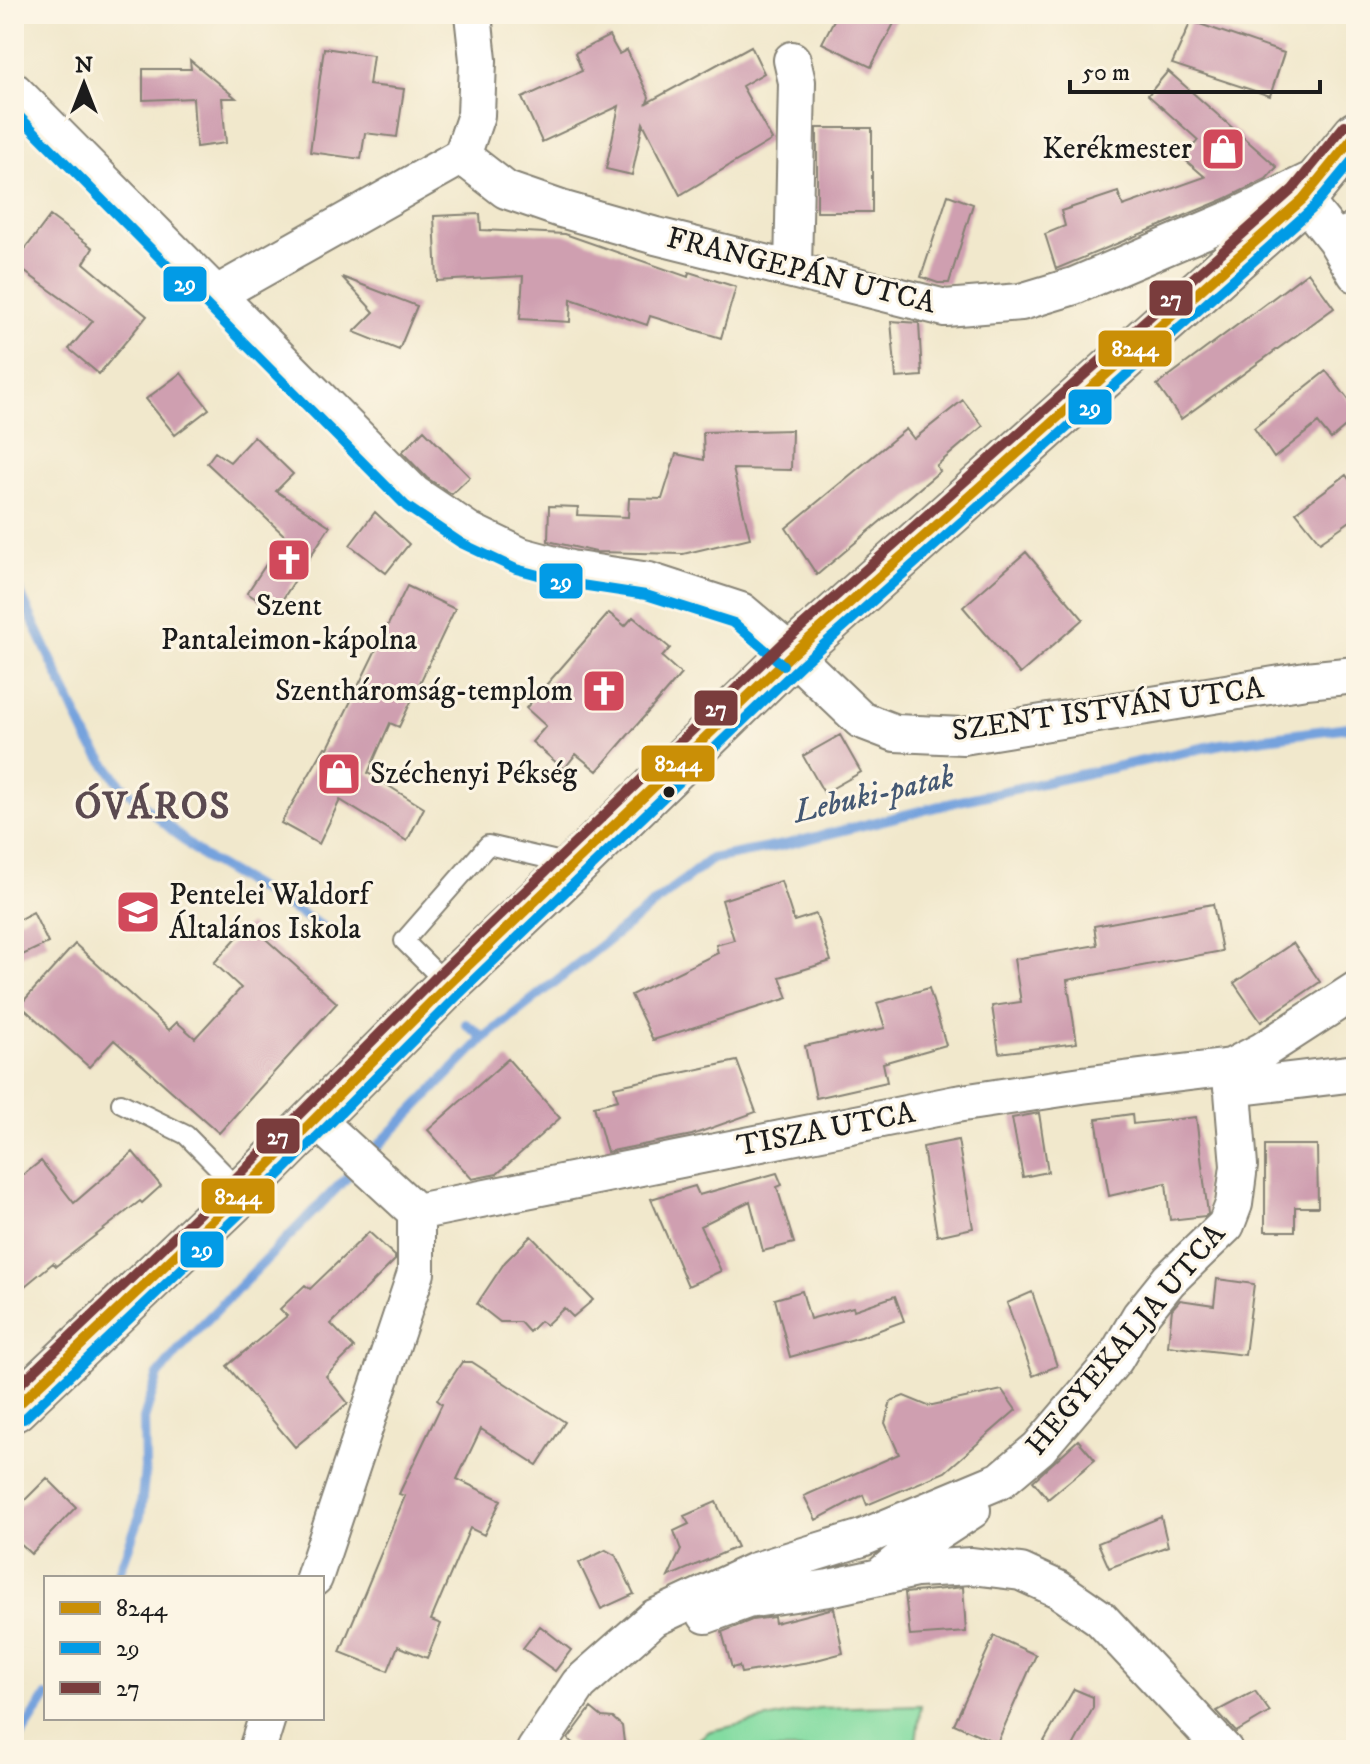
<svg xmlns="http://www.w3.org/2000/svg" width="1370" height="1764" font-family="'IM FELL DW Pica',serif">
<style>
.green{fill:#83dca1;stroke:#507c5e;stroke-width:2}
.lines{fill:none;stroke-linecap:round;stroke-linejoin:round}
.stream{stroke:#74a2dd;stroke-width:10}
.building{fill:#cf9fb0}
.service-casing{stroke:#868274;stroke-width:22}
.minor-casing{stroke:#868274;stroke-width:40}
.tertiary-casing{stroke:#868274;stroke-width:48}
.service{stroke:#fff;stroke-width:18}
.minor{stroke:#fff;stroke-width:36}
.tertiary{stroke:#fff;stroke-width:44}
.bus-1-casing{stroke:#fcf5e5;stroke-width:16}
.bus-2-casing{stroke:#fcf5e5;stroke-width:16}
.bus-3-casing{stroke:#fcf5e5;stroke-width:16}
.bus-1{stroke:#ca8f06;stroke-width:10}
.bus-2{stroke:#029be6;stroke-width:10}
.bus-3{stroke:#7a3d3d;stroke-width:10}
.bus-dot{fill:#1c1c1c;stroke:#fcf5e5;stroke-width:3}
.labels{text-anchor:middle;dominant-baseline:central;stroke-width:6;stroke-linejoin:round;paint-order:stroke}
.poi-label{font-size:30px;fill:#1c1c1c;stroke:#fcf5e5;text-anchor:end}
.street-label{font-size:30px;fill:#1c1c1c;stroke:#fcf5e5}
.water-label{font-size:32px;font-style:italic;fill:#445873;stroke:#fcf5e5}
.district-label{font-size:38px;font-weight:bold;letter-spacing:2px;fill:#5b4a50;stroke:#fcf5e5}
.line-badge{stroke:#fcf5e5;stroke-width:3}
.badge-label{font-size:22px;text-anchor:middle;font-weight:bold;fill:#fff}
</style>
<rect width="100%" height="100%" fill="#fcf5e5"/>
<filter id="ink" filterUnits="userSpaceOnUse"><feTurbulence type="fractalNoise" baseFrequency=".0125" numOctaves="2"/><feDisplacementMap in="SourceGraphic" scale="16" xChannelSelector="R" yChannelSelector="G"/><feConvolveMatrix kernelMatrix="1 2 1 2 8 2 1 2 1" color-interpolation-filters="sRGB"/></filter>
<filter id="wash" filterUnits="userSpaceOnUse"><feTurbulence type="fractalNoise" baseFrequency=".006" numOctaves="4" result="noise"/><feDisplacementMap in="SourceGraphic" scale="32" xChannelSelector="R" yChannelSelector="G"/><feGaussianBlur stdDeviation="1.8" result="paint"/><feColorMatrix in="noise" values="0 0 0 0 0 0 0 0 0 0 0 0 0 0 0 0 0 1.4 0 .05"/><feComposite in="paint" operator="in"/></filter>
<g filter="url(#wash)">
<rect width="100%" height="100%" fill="#f1e8cc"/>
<path class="green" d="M921,1705L915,1748L920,1750H684L710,1731L819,1708Z"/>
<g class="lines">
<path class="stream" d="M14,580L88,740L121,785L202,856L335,934
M466,1024L484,1038L711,859L784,845L968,799L1221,744L1356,726
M117,1578L140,1516L145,1469L144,1419L158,1375L189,1338L484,1038
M14,1747L46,1697"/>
</g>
<g id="blocks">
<path class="building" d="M837,14H899L871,67L822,43Z
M1191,21L1284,53L1270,96L1172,64Z
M609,36L619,54L627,50L649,97L647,103L751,46L764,73L742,86L772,140L680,195L643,123L632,175L606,169L619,106L542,142L522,98L582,71L575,53Z
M324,48L373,55L369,85L404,89L397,137L365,133L361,159L310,152Z
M190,60L236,98H222L226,143L196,147L193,98L143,100V69H191Z
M1168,71L1277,167L1266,179L1227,198L1056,269L1045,234L1065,226L1061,211L1118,192L1123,206L1205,177L1183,158L1198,140L1148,95Z
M817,128H872V212H817Z
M948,195L973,204L949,283H938L921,277Z
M480,214L481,230L565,234L688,277L689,272L736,287L721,338L650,316L647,325L571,299L570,322L520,319L523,276L437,281L434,216Z
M50,216L93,248L84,263L147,316L99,374L69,349L93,321L14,264Z
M1308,272L1334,308L1181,419L1157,385Z
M342,277L417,306L399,350L354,332L374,312Z
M891,321L919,323L922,376L896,378Z
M1326,371L1356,409V418L1331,439L1318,423L1274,458L1254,428Z
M181,373L209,409L175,435L146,399Z
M963,400L983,426L936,466L940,471L817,575L786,528L906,429L914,439Z
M424,430L470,477L452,494L427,478L402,452Z
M792,430L791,470L733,469L750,538L683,554L596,552L548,541L549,506L578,507L577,515L628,517L629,498L662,499L676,454L704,460L703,432Z
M254,436L293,474L276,491L330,526L275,611L247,593L285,536L207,463L215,452L230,462Z
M1346,475L1356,489V517L1320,542L1296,512Z
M375,512L409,544L386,573L350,545Z
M1026,552L1083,619L1020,674L963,607Z
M407,586L455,609L399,727L390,723L368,773L424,808L407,841L340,800L319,844L281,823L325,747L328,748Z
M609,613L625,626L633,617L670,648L662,657L681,674L597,771L576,754L564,769L532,742L546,726L526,708Z
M840,735L861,772L824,793L803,756Z
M781,881L794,921L816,914L831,961L780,977L788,998L653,1040L631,995L718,953L716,945L734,940L722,900Z
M1213,904L1222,951L1067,980L1077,1043L999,1053L992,1006L1021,1002L1014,959L1097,945L1094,926Z
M33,912L48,943L14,959V922Z
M249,924L337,1003L219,1133L114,1040L89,1067L20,1005L75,944L169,1030L177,1022L195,1038L241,988L214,963Z
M1293,943L1320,982L1261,1022L1234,983Z
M929,988L946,1045L883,1063L887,1082L816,1098L805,1046L885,1028L877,1003Z
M508,1059L560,1118L497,1174L472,1179L428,1130Z
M737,1061L756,1112L692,1135L607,1152L594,1106L618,1100L614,1087Z
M1039,1113L1048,1172L1023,1177L1012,1118Z
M1132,1114L1133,1124L1196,1117L1208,1214L1205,1216L1170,1220L1166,1183L1109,1196L1096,1119Z
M958,1140L973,1228L937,1236L923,1147Z
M1265,1145H1317L1318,1207H1295V1231H1265Z
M133,1152L161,1186L142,1203L140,1201L56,1266L53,1263L14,1295V1182L41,1161L74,1203Z
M777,1173L782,1185L777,1187L794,1243L763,1251L750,1201L700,1226L721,1271L688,1286L651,1199L695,1186L699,1195Z
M369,1232L395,1256V1260L331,1324L354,1348L326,1376L348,1403L295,1447L227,1366L287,1316L280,1309L305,1285L310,1289Z
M531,1236L593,1300L573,1317L564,1308L546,1325L540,1321L529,1332L520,1322H500L477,1304L505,1262Z
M1217,1279L1254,1284L1245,1355L1168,1346L1172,1309L1180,1300L1214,1305Z
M802,1291L810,1319L853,1307L854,1310L895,1296L904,1321L861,1337L790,1357L775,1299Z
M1032,1292L1057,1366L1033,1376L1007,1303Z
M462,1362H472L565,1422L537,1465L481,1429L457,1479L501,1500L484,1535L470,1528L431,1620L441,1624L427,1658L398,1646L388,1671L340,1652L405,1496L399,1494L442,1404L437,1400Z
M1002,1390L1016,1410L945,1472L867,1505L863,1495L816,1520L804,1496L899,1454L885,1423L891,1401L904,1396L928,1406Z
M1078,1440L1095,1460L1048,1499L1033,1481Z
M47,1478L76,1507L31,1554L14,1538V1511Z
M716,1502L737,1547L668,1577L681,1550L674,1531L689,1524L684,1516Z
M1161,1517L1168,1546L1109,1568L1098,1543Z
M606,1550L616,1556L634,1594L601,1609L579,1563Z
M963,1587L966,1632L910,1636L905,1593Z
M834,1608L843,1653L809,1662L741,1673L739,1666L732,1668L722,1632L752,1620L774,1617L775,1623Z
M540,1626L571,1650L555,1671L523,1648Z
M994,1636L1036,1655L997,1743L954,1724Z
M1074,1689L1093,1697V1708L1071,1750H1039Z
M1255,1691L1270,1712L1236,1732L1217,1711Z
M591,1708L602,1717L613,1718L622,1726L625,1750H580L568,1739Z"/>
</g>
</g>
<g filter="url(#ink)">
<use href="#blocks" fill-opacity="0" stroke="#868274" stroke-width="2"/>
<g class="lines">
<g class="service-casing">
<path id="service" d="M448,985L404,941L488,845L553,860L567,873
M121,1103L186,1135L242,1192"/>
</g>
<g class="minor-casing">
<path id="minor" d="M792,60L797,82L793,269
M14,91L414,494L469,531L521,556L570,569L649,581L741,611L792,654L861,720L895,733L963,736L1306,680L1356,675
M462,156L506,190L561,209L656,236L945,308L1021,302L1074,286L1236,217L1308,182
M1303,199L1335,239L1356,231
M1335,239L1356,274
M217,294L462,156L476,115L478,60L473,14
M1232,1088L1356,1073
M314,1118L416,1212
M416,1212L956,1104L1082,1085L1231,1067L1262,1051L1356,990
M884,1573L914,1548L972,1510
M314,1578L416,1273V1212
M706,1615L747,1600L829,1588L916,1569L972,1566L1021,1572L1058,1589L1100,1618L1224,1750
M257,1750L267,1718
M535,1750L579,1684L654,1618L755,1571L862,1538L1001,1480L1039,1448L1115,1359L1140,1316L1169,1280L1226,1225L1234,1204L1239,1166L1231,1067"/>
</g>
<g class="tertiary-casing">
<path id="tertiary" d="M14,1409L242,1192L448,985L567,873L792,654L1303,199L1356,134"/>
</g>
<use href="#service" class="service"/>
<use href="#minor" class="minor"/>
<use href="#tertiary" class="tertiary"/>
<g class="bus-1-casing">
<path id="bus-1" d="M14,1409L242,1192L448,985L792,654L1303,199L1356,134"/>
</g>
<g class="bus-2-casing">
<path id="bus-2" d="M14,111L406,506L461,543L516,569L568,583L646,595L734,623L783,665
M24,1419L252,1202L458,995L802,664L1312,209L1356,156"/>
</g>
<g class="bus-3-casing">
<path id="bus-3" d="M14,1390L232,1182L438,975L782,644L1293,189L1345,125"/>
</g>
<use href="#bus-1" class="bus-1"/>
<use href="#bus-2" class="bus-2"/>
<use href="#bus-3" class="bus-3"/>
</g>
</g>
<defs>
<g id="shop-square" transform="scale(2.3)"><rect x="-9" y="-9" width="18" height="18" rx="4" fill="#d1495b" stroke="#fcf5e5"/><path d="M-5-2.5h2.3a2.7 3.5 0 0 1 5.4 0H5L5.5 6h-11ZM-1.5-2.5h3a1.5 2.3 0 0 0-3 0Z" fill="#fff"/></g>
<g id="church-square" transform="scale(2.3)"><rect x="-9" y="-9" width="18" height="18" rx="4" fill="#d1495b" stroke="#fcf5e5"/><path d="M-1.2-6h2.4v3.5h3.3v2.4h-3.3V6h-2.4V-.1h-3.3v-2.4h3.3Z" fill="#fff"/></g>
<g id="school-square" transform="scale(2.3)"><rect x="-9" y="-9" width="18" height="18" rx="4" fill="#d1495b" stroke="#fcf5e5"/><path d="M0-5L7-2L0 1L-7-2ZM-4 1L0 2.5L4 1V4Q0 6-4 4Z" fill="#fff"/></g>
</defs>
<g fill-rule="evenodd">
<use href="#shop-square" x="1223" y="149"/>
<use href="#church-square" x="289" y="560"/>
<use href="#church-square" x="604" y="691"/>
<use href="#shop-square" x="339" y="774"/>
<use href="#school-square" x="138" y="912"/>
</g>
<circle class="bus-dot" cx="669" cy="792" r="7"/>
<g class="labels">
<g class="poi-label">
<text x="1192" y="149">Kerékmester</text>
<text x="289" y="606" text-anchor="middle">Szent<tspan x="289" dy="34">Pantaleimon-kápolna</tspan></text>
<text x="573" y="691">Szentháromság-templom</text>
<text x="370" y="774" text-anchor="start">Széchenyi Pékség</text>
<text x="169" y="895" text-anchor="start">Pentelei Waldorf<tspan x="169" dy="34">Általános Iskola</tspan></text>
</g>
<g class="street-label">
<text transform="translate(801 271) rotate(14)">FRANGEPÁN UTCA</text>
<text transform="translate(1108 710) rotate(-8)">SZENT ISTVÁN UTCA</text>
<text transform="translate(826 1130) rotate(-11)">TISZA UTCA</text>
<text transform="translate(1126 1340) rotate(-50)">HEGYEKALJA UTCA</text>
</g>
<g class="water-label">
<text transform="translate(874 795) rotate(-13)">Lebuki-patak</text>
</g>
<g class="district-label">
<text x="153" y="807">ÓVÁROS</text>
</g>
</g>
<g class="line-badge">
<rect x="162" y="265" width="46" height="38" rx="8" fill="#029be6"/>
<rect x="1148" y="279" width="46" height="38" rx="8" fill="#7a3d3d"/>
<rect x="1097" y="329" width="76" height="39" rx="8" fill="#ca8f06"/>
<rect x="1067" y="388" width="46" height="38" rx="8" fill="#029be6"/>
<rect x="538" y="562" width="46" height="38" rx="8" fill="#029be6"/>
<rect x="693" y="689" width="46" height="38" rx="8" fill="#7a3d3d"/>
<rect x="640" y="744" width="76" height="39" rx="8" fill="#ca8f06"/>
<rect x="255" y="1117" width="46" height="38" rx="8" fill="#7a3d3d"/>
<rect x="200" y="1177" width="76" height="38" rx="8" fill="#ca8f06"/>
<rect x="179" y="1230" width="46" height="39" rx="8" fill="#029be6"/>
</g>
<g class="badge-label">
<text x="185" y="291">29</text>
<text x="1171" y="306">27</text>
<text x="1135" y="356">8244</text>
<text x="1090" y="415">29</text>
<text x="561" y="589">29</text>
<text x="716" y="716">27</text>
<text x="678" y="771">8244</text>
<text x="278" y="1144">27</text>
<text x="238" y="1204">8244</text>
<text x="202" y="1257">29</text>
</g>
<rect width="1370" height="1764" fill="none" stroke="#fcf5e5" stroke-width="48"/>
<rect x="44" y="1576" width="280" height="144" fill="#fcf5e5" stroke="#a29e95" stroke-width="2"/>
<rect x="60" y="1602" width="40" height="12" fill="#ca8f06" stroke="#a29e95" stroke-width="2"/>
<text x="116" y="1616" font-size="24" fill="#1c1c1c">8244</text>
<rect x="60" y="1642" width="40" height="12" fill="#029be6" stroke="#a29e95" stroke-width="2"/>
<text x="116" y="1656" font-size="24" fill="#1c1c1c">29</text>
<rect x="60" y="1682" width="40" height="12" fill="#7a3d3d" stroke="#a29e95" stroke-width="2"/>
<text x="116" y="1696" font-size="24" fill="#1c1c1c">27</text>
<g transform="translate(84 84)" stroke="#fcf5e5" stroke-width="6" paint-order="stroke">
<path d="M0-6L14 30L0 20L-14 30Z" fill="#1c1c1c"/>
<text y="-12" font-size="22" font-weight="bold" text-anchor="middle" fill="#1c1c1c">N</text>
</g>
<path d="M1070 80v12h250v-12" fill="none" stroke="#1c1c1c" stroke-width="4"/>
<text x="1082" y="80" font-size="24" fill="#1c1c1c" stroke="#fcf5e5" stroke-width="6" paint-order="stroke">50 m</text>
</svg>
